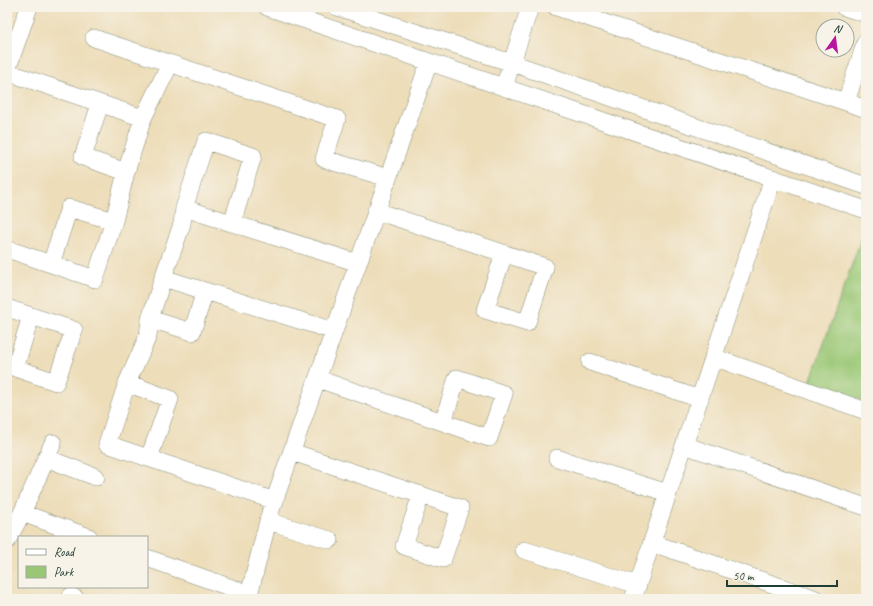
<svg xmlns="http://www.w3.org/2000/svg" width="873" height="606" font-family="Caveat,sans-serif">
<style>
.green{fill:#9ac775;stroke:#5c8254}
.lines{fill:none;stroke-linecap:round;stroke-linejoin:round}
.minor-casing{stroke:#868d76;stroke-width:18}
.minor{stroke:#fff;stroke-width:17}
</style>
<rect width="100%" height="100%" fill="#f7f3e8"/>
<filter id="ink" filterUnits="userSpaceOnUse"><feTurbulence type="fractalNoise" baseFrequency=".025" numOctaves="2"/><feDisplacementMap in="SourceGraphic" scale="8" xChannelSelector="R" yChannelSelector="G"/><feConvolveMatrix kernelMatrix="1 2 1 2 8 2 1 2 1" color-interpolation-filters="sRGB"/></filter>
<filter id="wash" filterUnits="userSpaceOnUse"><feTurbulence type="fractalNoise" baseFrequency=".012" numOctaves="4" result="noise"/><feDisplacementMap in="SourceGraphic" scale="16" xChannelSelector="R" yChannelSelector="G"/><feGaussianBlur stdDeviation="0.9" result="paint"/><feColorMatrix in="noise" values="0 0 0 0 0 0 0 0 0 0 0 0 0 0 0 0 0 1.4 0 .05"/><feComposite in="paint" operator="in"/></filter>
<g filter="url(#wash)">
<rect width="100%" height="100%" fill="#edddb9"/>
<path class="green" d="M865,228L866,229V402L810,382Z"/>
</g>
<g filter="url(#ink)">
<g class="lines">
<g class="minor-casing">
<path id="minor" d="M267,7L866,210
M337,7L512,63L866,186
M556,7L846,102L866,41
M844,7L866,14
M94,38L337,119L324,159L388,178
M7,70L29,7
M7,72L143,118L126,172L83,157L100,104
M504,87L530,7
M846,102L866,109
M143,118L170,64
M376,211L545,267L527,323L485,310L504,254
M114,221L126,172
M232,223L253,156L206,141L184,208L358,263
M7,249L95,279L114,221L69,208L51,264
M163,278L182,224L184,208
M205,291L192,332L150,319L163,278L334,331
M7,308L74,330L56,382L15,368L31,316
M713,357L866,411
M590,362L700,399
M318,379L489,438L504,394L457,378L443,422
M127,383L148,336L150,319
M684,445L866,507
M292,452L460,508L443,559L404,546L421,495
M46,458L96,477
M149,458L170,399L127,383L107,444L275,501
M557,458L668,493
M22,513L53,443
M268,521L330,540
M7,541L22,513L89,537
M652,543L816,599
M524,550L638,585
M147,558L249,594
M70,599L71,596L76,599
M248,599L270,513L429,62
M633,599L773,178"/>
</g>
<use href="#minor" class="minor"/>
</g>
</g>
<rect width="873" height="606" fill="none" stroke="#f7f3e8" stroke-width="24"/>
<rect x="18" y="536" width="130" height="52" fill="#f7f3e8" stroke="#a1aaa0"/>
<rect x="26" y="549" width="20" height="6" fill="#ffffff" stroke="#a1aaa0"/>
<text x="54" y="556" font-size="12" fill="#1f3d34">Road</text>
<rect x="26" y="566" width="20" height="12" fill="#9ac775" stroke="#a1aaa0"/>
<text x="54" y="576" font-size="12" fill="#1f3d34">Park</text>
<g transform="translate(835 38) rotate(14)"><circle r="19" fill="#f7f3e8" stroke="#a1aaa0"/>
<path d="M0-3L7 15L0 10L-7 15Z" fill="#b5179e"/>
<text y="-6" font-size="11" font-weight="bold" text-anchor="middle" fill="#1f3d34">N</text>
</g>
<path d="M727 580v6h110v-6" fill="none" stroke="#1f3d34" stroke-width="2"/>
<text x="733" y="580" font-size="12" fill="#1f3d34" stroke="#f7f3e8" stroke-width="3" paint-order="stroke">50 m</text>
</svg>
